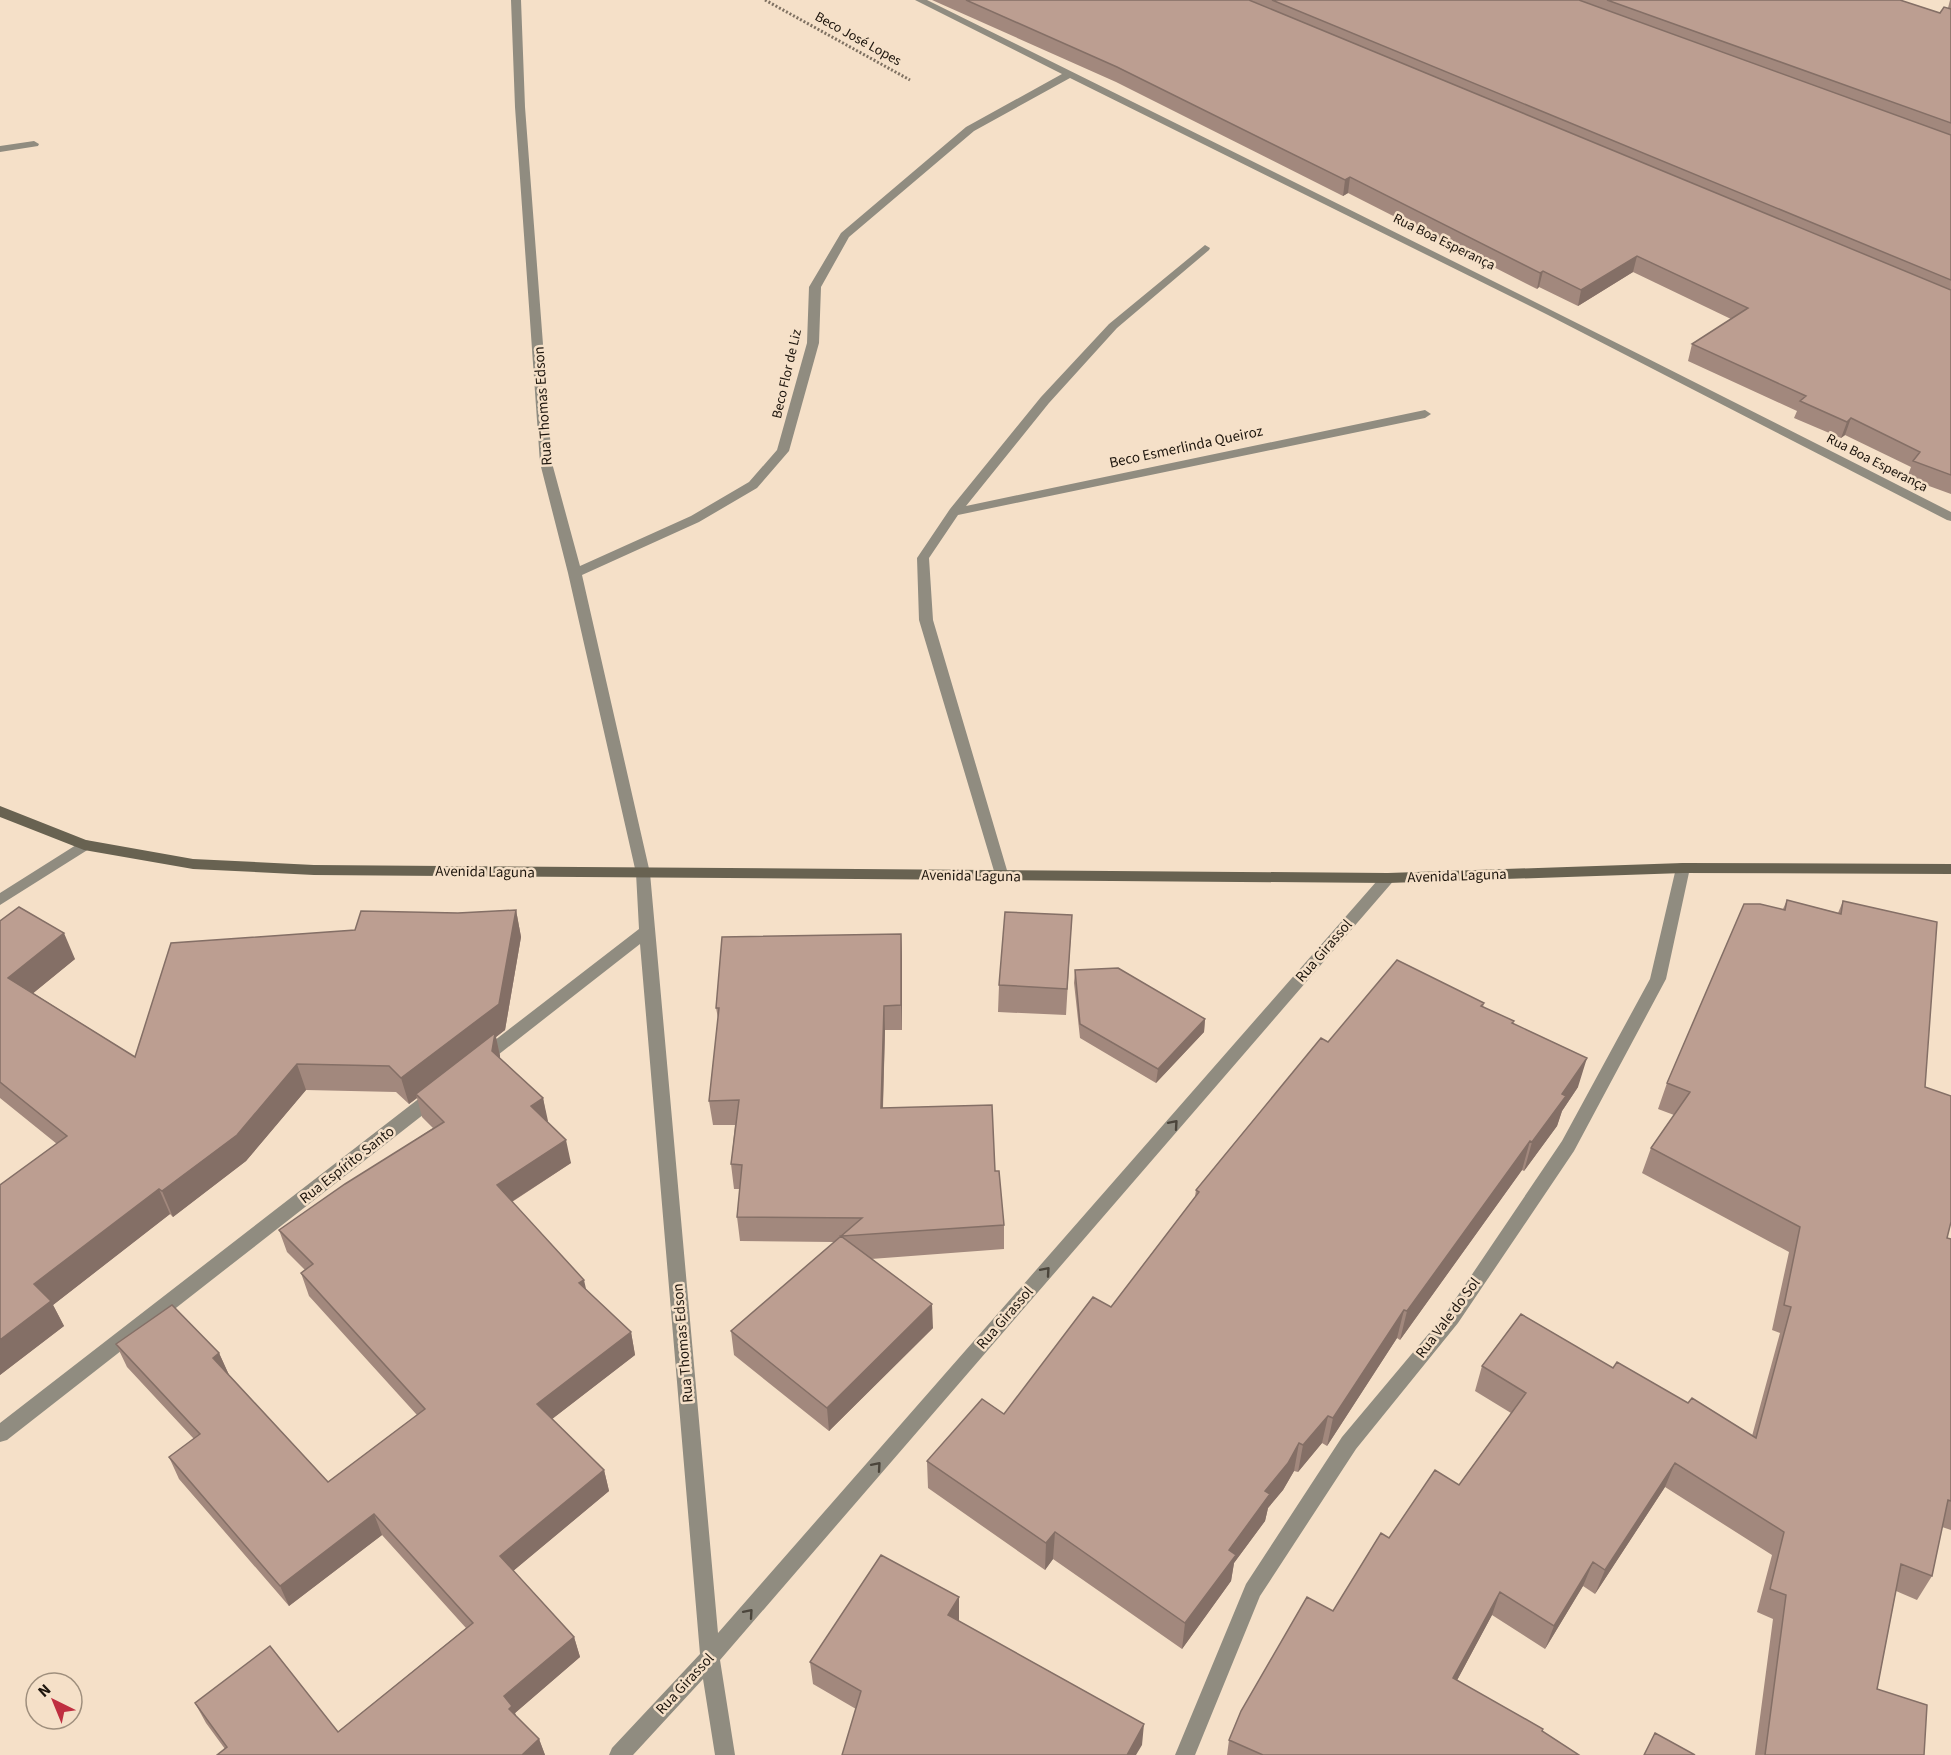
<svg xmlns="http://www.w3.org/2000/svg" width="1951" height="1755" font-family="'Source Sans 3',sans-serif">
<style>
.lines{fill:none;stroke-linecap:round;stroke-linejoin:round}
.path{stroke:#7f7162;stroke-width:3;stroke-dasharray:2 2;stroke-linecap:butt}
.service{fill:#908c80;fill-rule:evenodd}
.minor{fill:#908c80;fill-rule:evenodd}
.secondary{fill:#686251;fill-rule:evenodd}
.wall{fill:#a2887d}
.shaded-wall{fill:#846f66}
.building{fill:#bc9e91;stroke:#846f66;stroke-width:1.5}
.oneway{stroke:#4b453b}
.labels{text-anchor:middle;dominant-baseline:central;stroke-width:5;stroke-linejoin:round;paint-order:stroke}
.far-street-label{font-size:14px;fill:#1d150d;stroke:#f5e0c8}
.street-label{font-size:15px;fill:#1d150d;stroke:#f5e0c8}
</style>
<rect width="100%" height="100%" fill="#f5e0c8"/>
<g class="lines">
<path class="path" d="M765,0L910,80"/>
<path class="service" d="M34,141L39,144L38,146L0,152V146Z"/>
<path class="minor" d="M511,0H521L525,107L552,463L580,566L691,516L749,482L777,450L807,343L809,287L841,233L966,127L1062,74L915,0H927C1269,169 1611,339 1951,512V521L1947,520L1548,315L1070,78L974,131L849,237L821,287L819,343L789,451L757,488L699,522L582,575L650,873L718,1633L1383,874H1393L1396,878L720,1660L735,1755H715L703,1679L633,1755H609L612,1748L700,1654L640,944L489,1062L483,1064L477,1062L475,1058L477,1054L639,929L636,873L568,573L540,463L515,107Z
M1205,245L1210,248L1209,250L1117,328L1049,403L966,506L1425,410L1431,414L1425,418L958,515L929,558L933,620L1009,877L1007,881H997L919,620L917,558L950,509L1041,397L1109,324Z
M84,840L89,841L91,845L89,849L0,905V893Z
M1683,863L1688,864L1690,868L1666,979L1574,1151L1458,1323L1356,1449L1260,1596L1195,1755H1175L1246,1584L1342,1437L1446,1313L1562,1141L1650,979L1676,868L1678,864Z
M436,1089L442,1090L444,1095L442,1100L7,1440L0,1442V1423L430,1090Z"/>
<path class="secondary" d="M0,806L86,840L193,859L314,865L1388,873L1683,863L1951,864V874L1683,873L1388,883L314,875L193,869L84,850L0,817Z"/>
</g>
<path class="wall" d="M932,0H1900L1940,13L1948,8L1950,0H1951V494L1907,478L1911,467L1845,435L1841,438L1794,418L1797,411L1688,361L1692,344L1731,319L1633,272L1578,306L1539,287L1537,289L1348,193L1343,196L1116,82Z
M1787,900L1838,913L1843,901L1925,1087L1947,1238L1951,1239V1530L1942,1527L1932,1576L1917,1600L1896,1591L1877,1689L1924,1755H1755L1773,1619L1757,1612L1772,1555L1665,1487L1595,1594L1583,1586L1545,1649L1492,1615L1457,1680L1542,1732L1579,1755H1227L1229,1740L1333,1611L1389,1538L1459,1485L1511,1413L1475,1391L1482,1366L1613,1368L1688,1403L1752,1436L1780,1333L1772,1330L1789,1252L1642,1173L1651,1148L1674,1115L1658,1109L1667,1083L1783,909Z
M516,910L521,937L505,1030L496,1037L500,1056V1058L543,1098L547,1121L571,1163L512,1202L586,1290L631,1332L635,1355L552,1419L604,1470L609,1491L513,1571L574,1637L580,1657L515,1713L516,1716L539,1739L545,1755H217L225,1749L206,1723L195,1703L338,1732L466,1628L382,1535L289,1606L179,1479L169,1457L194,1439L127,1367L116,1344L219,1353L229,1375L328,1482L417,1415L309,1296L301,1273L305,1270L287,1252L279,1230L433,1128L422,1117L417,1098L409,1104L396,1092L306,1090L246,1161L173,1217L170,1214L53,1305L64,1326L0,1375V1185L57,1144L0,1098V921L75,959L33,993L135,1057L355,930L458,913Z
M1072,915L1066,1015L998,1012L999,985Z
M901,934L902,959V1030H885L883,1108L995,1171L1004,1225V1249L871,1259L933,1328L829,1431L734,1355L731,1331L834,1242L740,1241L737,1217L740,1189H734L731,1164L735,1125H713L709,1101L718,1018L716,1008Z
M1075,970L1205,1019L1204,1032L1156,1083L1080,1038L1074,983Z
M1484,1003L1483,1007L1514,1021L1513,1024L1578,1087L1562,1111L1557,1126L1524,1171L1522,1170L1400,1340L1397,1338L1327,1446L1322,1443L1298,1472L1294,1471L1283,1490L1268,1508L1265,1521L1234,1563L1231,1581L1182,1649L1053,1559L1045,1570L928,1488L927,1461L1004,1414L1111,1307L1195,1197L1196,1190L1328,1042Z
M959,1620V1621L1142,1745L856,1709L813,1684L810,1662Z"/>
<path class="shaded-wall" d="M1350,177L1348,193L1343,196L1345,180Z
M1637,256L1633,272L1578,306L1581,290Z
M1543,271L1539,287L1537,289L1540,273Z
M1851,418L1845,435L1841,438L1847,422Z
M516,910L521,937L505,1030L496,1037L500,1056L497,1074L416,1094L417,1098L409,1104L401,1078Z
M64,933L75,959L20,1004L8,978Z
M901,934L902,959V1030L901,1005Z
M884,1006L885,1030L882,1133L881,1108Z
M1205,1019L1204,1032L1156,1083L1158,1069Z
M1587,1058L1578,1087L1562,1111L1557,1126L1524,1171L1532,1142L1562,1094Z
M297,1064L306,1090L246,1161L173,1217L162,1191Z
M543,1098L548,1121L537,1129L531,1106Z
M566,1140L571,1163L502,1208L497,1185Z
M1530,1141L1522,1170L1400,1340L1407,1311Z
M159,1189L170,1214L53,1305L64,1326L0,1375V1340L34,1284Z
M584,1280L589,1302L579,1283Z
M932,1304L933,1328L829,1431L827,1408Z
M1404,1310L1397,1338L1327,1446L1333,1418Z
M631,1332L635,1355L543,1426L537,1404Z
M219,1353L229,1375L213,1358Z
M1328,1416L1322,1443L1298,1472L1303,1445Z
M1299,1443L1294,1471L1283,1490L1268,1508L1265,1521L1234,1563L1231,1581L1182,1649L1185,1623L1265,1491Z
M1675,1463L1665,1487L1595,1594L1605,1570Z
M604,1470L609,1491L506,1577L500,1556Z
M374,1514L382,1535L289,1606L280,1586Z
M1055,1532L1053,1559L1045,1570L1046,1543Z
M1593,1562L1583,1586L1545,1649L1554,1626Z
M1500,1592L1492,1615L1446,1701L1453,1678Z
M959,1597V1620L948,1637V1615Z
M574,1637L580,1657L515,1713L519,1725L511,1716L504,1696Z
M1144,1724L1142,1745L1136,1755H1127Z
M539,1739L545,1755H522Z"/>
<path class="building" d="M966,0H1249L1951,290V475L1913,461L1920,452L1851,418L1847,422L1800,401L1806,396L1692,344L1748,308L1637,256L1581,290L1543,271L1540,273L1350,177L1345,180L1117,67Z
M1272,0H1579L1951,135V280Z
M1607,0H1900L1940,13L1944,7L1951,9V123Z
M1787,900L1841,914L1843,901L1937,922L1925,1087L1951,1096V1222L1947,1238L1951,1239V1501L1948,1500L1932,1576L1901,1564L1877,1689L1927,1705L1924,1755H1765L1786,1595L1770,1589L1784,1532L1675,1463L1605,1570L1593,1562L1554,1626L1500,1592L1453,1678L1543,1729L1542,1731L1579,1755H1263L1229,1740L1241,1711L1307,1597L1333,1611L1381,1533L1389,1538L1435,1470L1459,1485L1526,1393L1482,1366L1521,1314L1613,1368L1617,1362L1688,1403L1692,1398L1756,1438L1791,1307L1784,1305L1800,1227L1651,1148L1690,1092L1667,1083L1744,904H1760L1785,910Z
M19,907L64,933L8,978L135,1057L171,943L355,930L361,911L458,913L516,910L499,1004L401,1078L389,1066L297,1064L237,1135L162,1191L159,1189L34,1284L51,1301L0,1340V1185L67,1136L0,1082V921Z
M1005,912L1072,915L1067,989L999,985Z
M901,934V1005L884,1006L881,1108L992,1105L995,1171H999L1004,1225L841,1236L932,1304L827,1408L731,1331L862,1218L737,1217L742,1165L731,1164L739,1100L709,1101L719,1008H716L722,937Z
M1397,960L1484,1003L1481,1006L1514,1021L1512,1023L1587,1058L1562,1094L1566,1096L1532,1142L1530,1141L1407,1311L1404,1310L1333,1418L1328,1416L1303,1445L1299,1443L1288,1463L1265,1491L1270,1494L1229,1550L1236,1555L1185,1623L1055,1532L1046,1543L927,1461L982,1399L1004,1414L1093,1297L1111,1307L1199,1192L1196,1190L1321,1038L1328,1042Z
M1118,968L1205,1019L1158,1069L1080,1024L1075,970Z
M495,1033L492,1051L543,1098L531,1106L566,1140L497,1185L584,1280L579,1283L631,1332L537,1404L604,1470L500,1556L574,1637L504,1696L512,1706L509,1709L539,1739L522,1755H217L227,1747L195,1703L270,1646L338,1732L473,1623L374,1514L280,1586L169,1457L200,1434L116,1344L172,1305L219,1353L213,1358L328,1482L425,1409L301,1273L313,1264L279,1230L345,1184L444,1122L416,1094Z
M881,1555L959,1597L948,1615L1144,1724L1127,1755H842L861,1691L810,1662Z
M1655,1733L1695,1755H1644Z"/>
<defs><path id="oneway-chevron" d="M-2-3.5L2.5 0L-2 3.5" fill="none" stroke-width="1.6" stroke-linecap="round" stroke-linejoin="round" transform="scale(1.5)"/></defs>
<g class="oneway">
<use href="#oneway-chevron" transform="translate(1174 1124) rotate(-49)"/>
<use href="#oneway-chevron" transform="translate(1046 1271) rotate(-49)"/>
<use href="#oneway-chevron" transform="translate(877 1466) rotate(-49)"/>
<use href="#oneway-chevron" transform="translate(749 1613) rotate(-49)"/>
</g>
<g class="labels">
<g class="far-street-label">
<text transform="translate(858 39) rotate(29)">Beco José Lopes</text>
<text transform="translate(1444 242) rotate(26)">Rua Boa Esperança</text>
<text transform="translate(787 374) rotate(-77)">Beco Flor de Liz</text>
<text transform="translate(1877 463) rotate(27)">Rua Boa Esperança</text>
</g>
<g class="street-label">
<text transform="translate(543 406) rotate(-94)">Rua Thomas Edson</text>
<text transform="translate(1186 447) rotate(-12)">Beco Esmerlinda Queiroz</text>
<text transform="translate(485 872) rotate(1)">Avenida Laguna</text>
<text transform="translate(971 876) rotate(1)">Avenida Laguna</text>
<text transform="translate(1457 876) rotate(-2)">Avenida Laguna</text>
<text transform="translate(1324 951) rotate(-49)">Rua Girassol</text>
<text transform="translate(347 1165) rotate(-38)">Rua Espírito Santo</text>
<text transform="translate(1005 1318) rotate(-49)">Rua Girassol</text>
<text transform="translate(1448 1318) rotate(-53)">Rua Vale do Sol</text>
<text transform="translate(683 1343) rotate(-95)">Rua Thomas Edson</text>
<text transform="translate(685 1684) rotate(-47)">Rua Girassol</text>
</g>
</g>
<g transform="translate(54 1701) rotate(317)"><circle r="28" fill="#f5e0c8" stroke="#9f8f7d" stroke-width="1.5"/>
<path d="M0-4.5L10 22L0 15L-10 22Z" fill="#bf2f40"/>
<text y="-9" font-size="16" font-weight="bold" text-anchor="middle" fill="#1d150d">N</text>
</g>
</svg>
